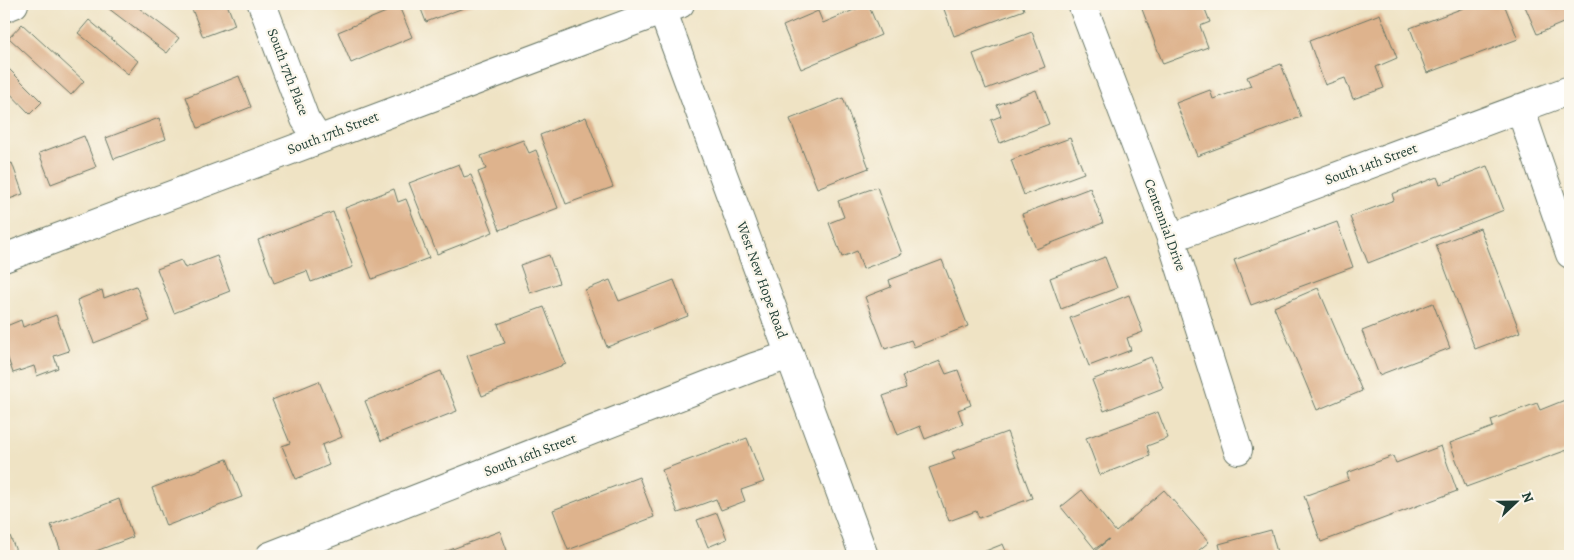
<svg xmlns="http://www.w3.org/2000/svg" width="1574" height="560" font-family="Alegreya,serif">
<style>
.building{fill:#deb38d}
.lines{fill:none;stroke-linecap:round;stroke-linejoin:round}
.minor-casing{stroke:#687766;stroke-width:30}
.major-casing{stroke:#687766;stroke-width:30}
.minor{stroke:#fff;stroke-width:28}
.major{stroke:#fff;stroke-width:28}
.labels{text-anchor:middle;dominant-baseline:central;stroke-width:4.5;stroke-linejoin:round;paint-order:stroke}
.street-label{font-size:14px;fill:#1f3d34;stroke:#fbf7ec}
</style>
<rect width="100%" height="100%" fill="#fbf7ec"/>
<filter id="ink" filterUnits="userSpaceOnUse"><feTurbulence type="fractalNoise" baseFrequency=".02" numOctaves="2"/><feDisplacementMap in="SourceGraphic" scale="10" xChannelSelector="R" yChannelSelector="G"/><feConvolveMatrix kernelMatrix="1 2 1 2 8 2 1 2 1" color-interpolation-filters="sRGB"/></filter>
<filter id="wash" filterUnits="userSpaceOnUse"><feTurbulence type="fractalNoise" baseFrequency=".0096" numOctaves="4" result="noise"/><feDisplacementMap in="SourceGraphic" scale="20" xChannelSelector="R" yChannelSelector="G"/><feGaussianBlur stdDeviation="1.12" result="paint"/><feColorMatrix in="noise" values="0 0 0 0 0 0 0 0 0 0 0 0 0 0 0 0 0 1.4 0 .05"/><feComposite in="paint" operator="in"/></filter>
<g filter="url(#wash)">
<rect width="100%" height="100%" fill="#efe3c4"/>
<g id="blocks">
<path class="building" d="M105,4H142L139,8L179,38L167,53L104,5Z
M190,4H227L235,25L203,37Z
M382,4H398L412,37L351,63L338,32L386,12Z
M419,4H474L426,22Z
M868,4L881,35L801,69L783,26L818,11L823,23Z
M942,4H1022L1024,10L954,36Z
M1140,4H1191V5L1203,4L1210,22L1200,26L1208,47L1163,64Z
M1474,4H1504L1518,39L1427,73L1410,28Z
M1524,4H1570V20L1537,34Z
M1380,14L1397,58L1376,67L1384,88L1353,99L1345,78L1325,85L1309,41Z
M89,20L138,61L128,74L78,33Z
M22,24L84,81L71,95L9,38Z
M1032,32L1045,67L986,89L973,54Z
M4,64L42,102L30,114L4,87Z
M1281,64L1301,117L1197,156L1176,103L1210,90L1213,99L1251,86L1247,77Z
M239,76L251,107L198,128L186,97Z
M1036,90L1049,124L1000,143L991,120L1001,116L997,105Z
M843,98L869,168L817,188L790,119Z
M586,117L613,187L566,204L540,135Z
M159,118L166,139L114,159L106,138Z
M84,136L96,167L51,184L39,153Z
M1070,138L1084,173L1024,195L1011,160Z
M523,140L529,153L536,150L558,208L500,230L478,172L486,169L481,156Z
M12,163L23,194L4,201V166Z
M459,164L464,177L471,175L493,232L437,254L409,183Z
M1487,166L1504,210L1368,263L1350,217L1394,200L1392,194L1437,177L1440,184Z
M877,187L902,254L863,269L857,251L842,257L829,223L844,217L838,201Z
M1090,188L1103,223L1036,249L1022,214Z
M394,189L398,202L406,199L429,258L372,279L345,208Z
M333,212L353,267L311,282L307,271L274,283L258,240Z
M1337,222L1353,267L1251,305L1234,260Z
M1480,228L1520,332L1475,349L1436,245Z
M549,255L559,283L530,293L520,265Z
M217,256L230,291L174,313L157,269L181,260L185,268Z
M1105,257L1117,288L1061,309L1050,278Z
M942,260L968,326L914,347L911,340L885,349L865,297L891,287L889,280Z
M610,280L619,301L674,280L688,316L607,347L585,290Z
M136,286L150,321L94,343L77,300L102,290L104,298Z
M1318,288L1362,391L1317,410L1274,307Z
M1129,295L1143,332L1127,338L1131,350L1089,366L1070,318Z
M1433,303L1450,348L1379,375L1362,331Z
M544,307L566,364L482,396L467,356L505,343L498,324Z
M56,315L69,351L54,356L58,368L37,376L34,366L13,373L4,347V327L21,320L23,327Z
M1151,357L1163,388L1104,411L1092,380Z
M940,361L946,374L958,370L971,405L958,410L963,424L925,439L920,426L898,435L883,396L906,388L902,376Z
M441,371L457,411L381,441L365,401Z
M319,381L342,437L322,445L329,465L296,479L282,446L290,443L272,400Z
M1570,398V449L1466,487L1450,443L1493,427L1491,420L1537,403L1540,410Z
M1158,412L1168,438L1147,446L1150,456L1100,475L1086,438Z
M1007,432L1032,498L979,518L976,511L949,521L929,468L955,459L952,452Z
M747,438L764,482L741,490L745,501L721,510L716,499L678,513L662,470Z
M1441,446L1457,491L1321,542L1304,496L1349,480L1347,473L1393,456L1396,463Z
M227,459L242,497L166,526L152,488Z
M639,477L654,517L568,550L553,510Z
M1082,490L1116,532L1164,490L1209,542L1192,556H1098L1094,552L1109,539L1095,549L1061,507Z
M119,499L133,537L83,556H63L51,525Z
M717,513L727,539L708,547L697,520Z
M1271,530L1278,556H1222L1219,544Z
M500,531L509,556H434Z
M10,536L18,556H4V538Z
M1003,544L1008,556H973Z"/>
</g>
</g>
<g filter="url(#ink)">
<use href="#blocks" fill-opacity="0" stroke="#687766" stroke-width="1"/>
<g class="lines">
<g class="minor-casing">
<path id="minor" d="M262,4L305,119L318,139
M1082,4L1171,238L1238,450
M4,8L14,4
M1520,108L1570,254
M1171,238L1570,90
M4,258L680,4
M270,556L754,367L790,355"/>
</g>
<g class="major-casing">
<path id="major" d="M660,4L864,556"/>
</g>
<use href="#minor" class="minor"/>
<use href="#major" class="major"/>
</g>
</g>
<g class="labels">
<g class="street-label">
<text transform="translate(288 72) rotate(69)">South 17th Place</text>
<text transform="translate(333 133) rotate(-21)">South 17th Street</text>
<text transform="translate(1371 164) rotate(-20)">South 14th Street</text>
<text transform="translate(1165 225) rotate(70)">Centennial Drive</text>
<text transform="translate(762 280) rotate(70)">West New Hope Road</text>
<text transform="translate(530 455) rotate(-21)">South 16th Street</text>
</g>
</g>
<rect width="1574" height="560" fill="none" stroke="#fbf7ec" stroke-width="20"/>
<g transform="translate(1516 502) rotate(68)" stroke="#fbf7ec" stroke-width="4" paint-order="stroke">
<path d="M0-4L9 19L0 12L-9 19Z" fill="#1f3d34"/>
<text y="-8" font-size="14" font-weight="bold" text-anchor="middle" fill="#1f3d34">N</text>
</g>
</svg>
